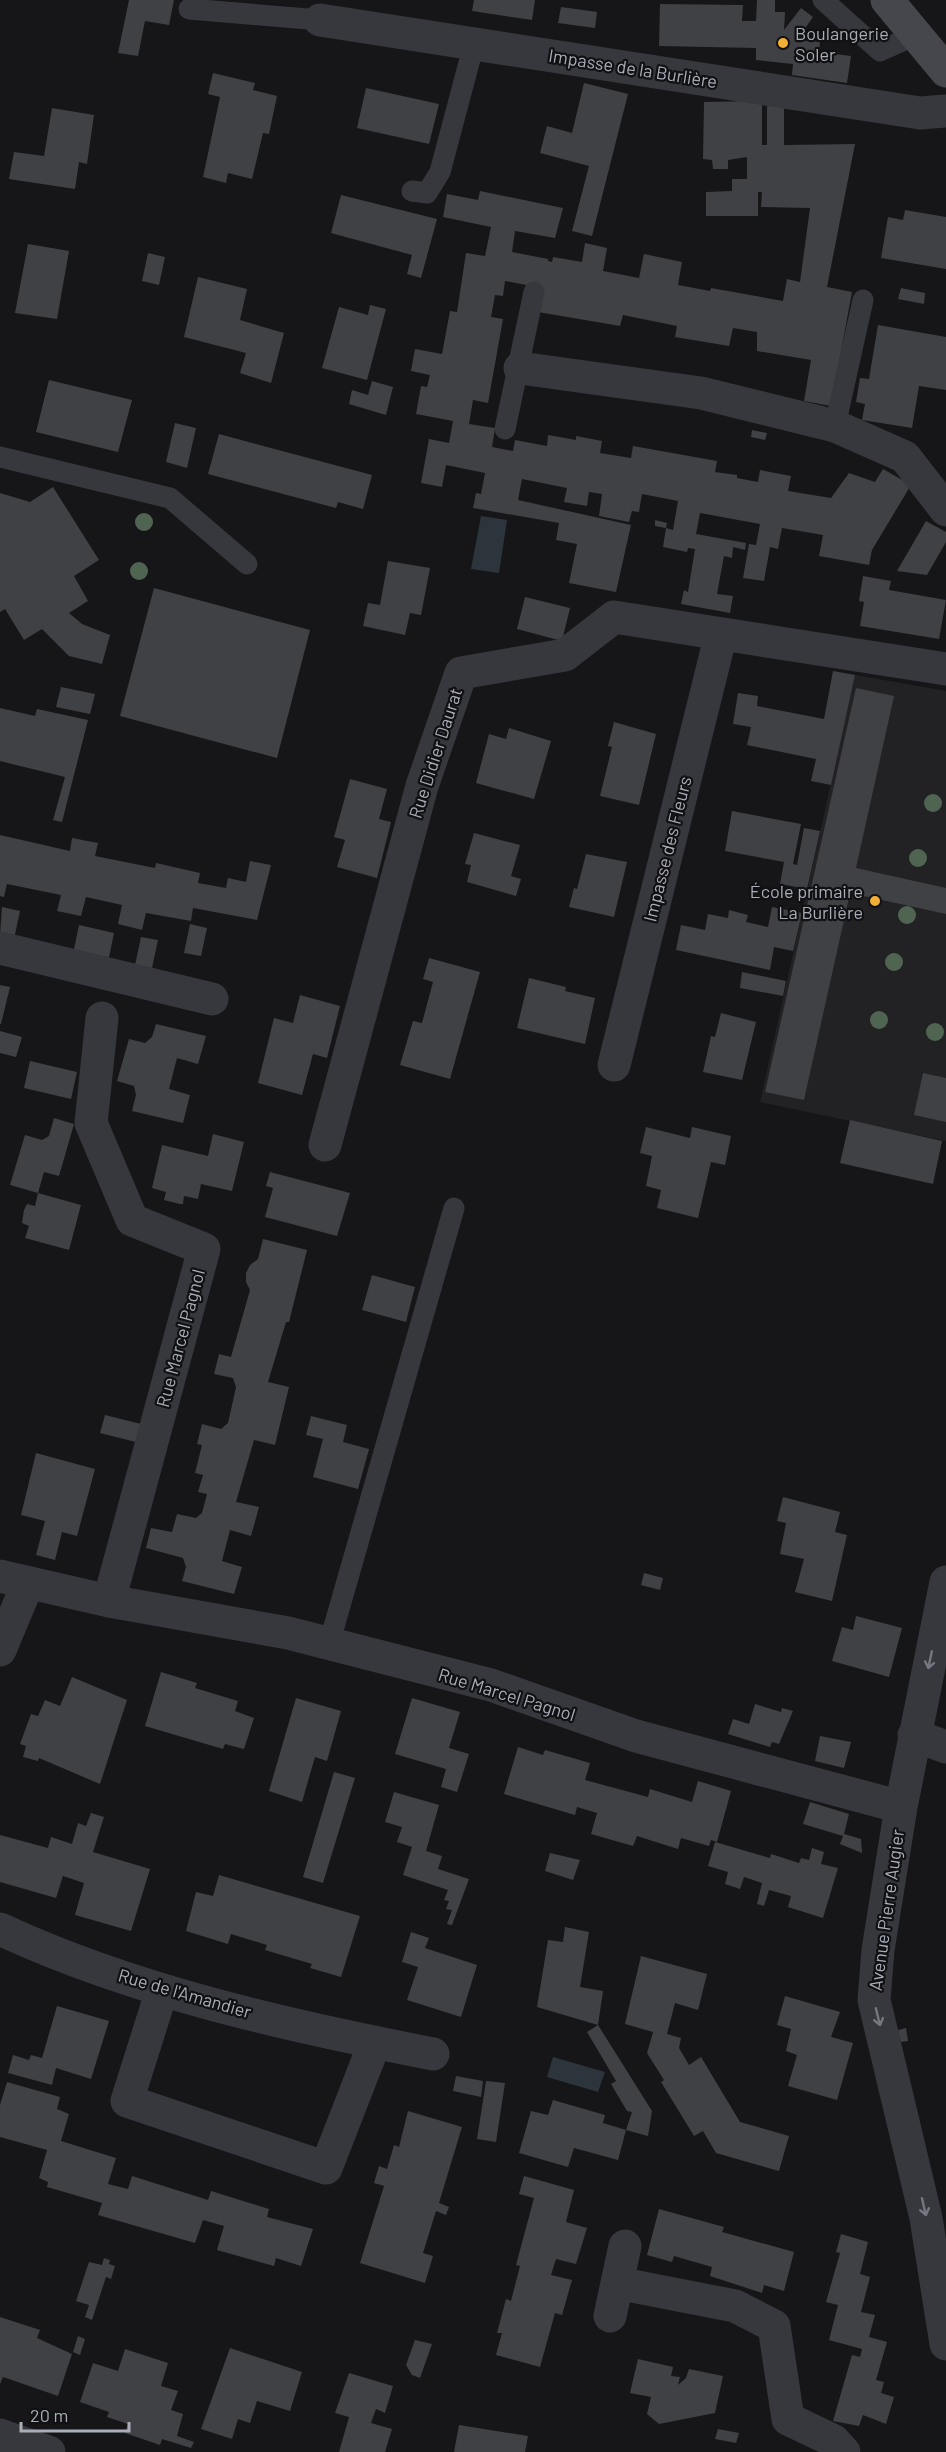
<svg xmlns="http://www.w3.org/2000/svg" width="946" height="2452" font-family="Barlow,sans-serif">
<style>
.built{fill:#222225}
.water{fill:#2c353c}
.building{fill:#404145}
.lines{fill:none;stroke-linecap:round;stroke-linejoin:round}
.service{stroke:#37383d;stroke-width:21}
.minor{stroke:#37383d;stroke-width:33}
.secondary{stroke:#45474d;stroke-width:33}
.tree{fill:#506452}
.oneway{stroke:#757881}
.poi-dot{fill:#f2b134;stroke:#111113;stroke-width:2}
.labels{text-anchor:middle;dominant-baseline:central;stroke-width:4.5;stroke-linejoin:round;paint-order:stroke}
.poi-label{font-size:18px;fill:#a8adb8;stroke:#111113;text-anchor:start}
.street-label{font-size:18px;fill:#a8adb8;stroke:#111113}
</style>
<rect width="100%" height="100%" fill="#161618"/>
<path class="built" d="M855,675L946,691V1141L760,1102Z"/>
<path class="water" d="M481,516L507,520L499,573L471,569Z
M553,2057L605,2072L598,2092L547,2077Z"/>
<path class="building" d="M129,0H174L169,25L145,21L138,56L118,53Z
M474,0H535L532,20L472,11Z
M757,0H775V12H785L784,30L801,8L813,17L797,40L820,42L819,52L851,56L847,83L792,75L793,64L756,60V48L659,46L660,4L743,5L742,21H756Z
M561,7L597,12L595,28L558,23Z
M213,73L255,83L253,90L277,96L269,134L263,133L252,179L228,173L226,183L203,177L220,97L208,94Z
M584,83L628,94L592,236L572,231L589,166L540,153L547,126L572,133Z
M366,88L439,104L429,144L357,128Z
M762,101V145H767V104H784V145L855,144L827,287L852,292L831,406L804,401L811,360L757,351V332L733,328L729,346L675,337L677,326L623,315L620,326L538,312L542,288L505,281L503,296L495,295L491,317L503,319L488,403L473,400L469,424L495,428L492,447L513,451L515,440L547,446L548,435L576,440V436L602,441L600,453L631,458L633,446L717,461L715,472L737,475V478L758,482L760,470L791,476L788,491L831,498L849,473L875,482L883,469L911,485L872,550L869,565L819,556L823,535L782,528L778,549L770,547L764,581L743,578L749,544L756,545L760,524L700,513L696,534L746,543L745,550L733,547L732,558L724,556L717,594L733,596L730,613L681,604L684,590L688,592L695,549L688,548L687,552L663,547L666,528L673,530L678,501L642,494L639,512L632,511L629,522L599,516L602,494L589,492L587,506L564,502L567,488L522,479L518,500L631,525L616,592L569,583L577,544L556,540L559,523L473,508L476,493L481,494L485,473L446,465L442,487L421,483L429,439L449,443L453,421L416,414L421,386L427,387L430,375L411,371L415,349L442,354L450,311L457,312L466,253L485,256L491,227L443,217L447,194L478,200L480,191L563,208L555,238L515,231L512,252L548,259V261L552,262L553,257L582,262L585,243L607,248L603,271L639,278L644,254L682,262L678,285L710,291L711,288L783,301L787,279L800,282L810,208L761,207L762,192H758V216H706V192L732,191V179H747V157L728,160V169H713L712,160L703,159L704,102Z
M52,108L94,115L87,164L79,162L75,189L9,179L14,152L44,156Z
M341,195L437,219L421,278L407,274L412,255L331,233Z
M905,210L946,217V269L881,258L888,217L903,220Z
M28,244L69,251L57,319L15,313Z
M148,253L165,257L159,285L142,281Z
M198,277L247,289L240,320L284,333L271,383L240,373L246,353L184,337Z
M901,288L925,293L924,304L898,299Z
M370,305L386,309L367,380L322,368L339,307L368,315Z
M878,325L946,337V390L919,386L912,428L862,420L865,404L856,402L860,378L869,379Z
M49,380L132,400L118,452L36,432Z
M372,381L393,387L386,415L349,404L352,390L368,395Z
M175,423L196,428L187,468L166,462Z
M752,430L767,433L765,440L751,437Z
M219,434L372,475L363,509L338,502L336,508L208,474Z
M53,487L99,560L74,576L88,601L69,613L82,624L110,635L102,664L69,656L42,629L24,640L5,609L0,612V493L30,502Z
M655,520L667,523L666,528L655,526Z
M926,521L946,532V542L927,575L897,571Z
M388,561L430,568L421,615L410,613L405,635L363,626L368,603L380,605Z
M863,576L891,581L889,590L946,600L939,639L860,626L864,602L859,601Z
M154,588L310,630L277,758L120,716Z
M525,597L570,608L562,641L517,629Z
M833,671L855,675L831,785L811,781L816,759L747,745L751,727L733,724L738,693L758,696L757,706L824,719Z
M61,687L95,694L90,714L56,707Z
M856,688L894,696L856,868L946,888V914L850,893L804,1100L765,1092Z
M0,708L35,716L37,709L88,720L62,822L53,820L65,777L0,761Z
M614,722L656,734L639,805L600,796L612,747L608,746Z
M509,728L551,741L534,799L476,783L489,734L506,739Z
M350,779L387,789L379,819L391,822L377,878L337,867L345,840L334,837Z
M732,811L801,824L793,864L797,865L804,828L820,831L807,889L780,884L784,862L725,851Z
M474,833L520,845L511,876L521,879L516,896L467,882L471,865L465,864Z
M0,835L70,851L72,838L98,843L95,856L155,868L156,863L200,873L198,883L226,888L228,878L246,882L250,861L271,865L257,920L193,908L191,921L146,913L142,930L118,924L122,905L86,897L81,916L57,911L61,895L7,884L4,897L0,896Z
M586,854L627,862L614,917L569,907L574,888L577,889Z
M2,907L20,911L14,939L0,935Z
M772,907L802,913L793,951L774,947L770,970L676,950L681,925L705,930L708,914L728,918L729,910L748,915L746,922L768,927Z
M190,924L207,928L201,956L184,953Z
M79,925L114,933L108,962L73,954Z
M141,937L158,940L152,968L135,965Z
M429,958L480,972L450,1079L400,1065L413,1021L422,1023L433,982L423,979Z
M742,972L786,981L783,996L740,988Z
M529,978L566,987L565,991L595,998L585,1044L517,1028Z
M0,985L10,987L1,1024H0Z
M300,995L340,1006L327,1058L313,1054L302,1095L258,1083L274,1018L293,1023Z
M721,1013L756,1022L742,1080L703,1072L711,1036L715,1037Z
M156,1024L206,1036L198,1064L177,1058L169,1089L190,1095L183,1123L132,1111L136,1095L134,1086L117,1081L129,1039L145,1043L152,1037Z
M0,1031L22,1037L16,1057L0,1053Z
M30,1061L77,1072L71,1099L24,1088Z
M923,1073L946,1078V1122L914,1115Z
M54,1118L74,1124L59,1176L44,1172L38,1193L10,1185L25,1135L42,1140L49,1136Z
M850,1120L942,1141L933,1184L840,1163Z
M646,1127L690,1138L692,1127L731,1136L725,1165L711,1162L698,1218L657,1208L661,1190L646,1186L652,1156L640,1153Z
M213,1134L244,1142L232,1191L201,1184L198,1199L184,1196L183,1204H180L164,1200L166,1192L152,1188L162,1145L208,1156Z
M270,1172L350,1193L337,1236L265,1217L273,1188L266,1186Z
M38,1193L81,1205L69,1250L25,1238L29,1226L22,1223L24,1210L27,1204L35,1206Z
M263,1239L307,1250L289,1322H286L268,1382L289,1387L275,1445L254,1440L236,1502L259,1507L251,1536L230,1530L222,1561L242,1567L234,1594L182,1581L186,1567L183,1558L146,1548L151,1528L172,1532L177,1514L196,1518L202,1513L207,1494L198,1492L203,1475L195,1473L202,1445L197,1444L202,1424L221,1429L228,1423L236,1387L233,1378L214,1374L219,1354L231,1357L250,1290L246,1282V1273L250,1265L258,1259Z
M372,1275L415,1287L406,1322L362,1310Z
M105,1415L141,1424L136,1442L100,1433Z
M311,1416L347,1425L343,1442L369,1449L358,1489L313,1477L323,1439L306,1435Z
M36,1453L95,1469L77,1536L62,1532L55,1560L36,1555L45,1521L21,1515Z
M783,1497L840,1512L835,1532L847,1535L832,1601L795,1592L804,1559L780,1554L786,1523L777,1521Z
M644,1573L663,1578L660,1590L641,1585Z
M856,1616L902,1628L889,1677L832,1661L842,1627L853,1630Z
M161,1672L197,1683L195,1688L238,1701L235,1711L254,1718L244,1749L225,1744L223,1749L145,1726Z
M72,1677L127,1700L100,1784L39,1758L38,1761L23,1757L26,1746L20,1744L31,1714L38,1716L45,1700L60,1706Z
M296,1698L341,1711L327,1761L315,1757L302,1802L269,1791Z
M412,1698L460,1712L449,1748L469,1754L457,1792L441,1787L446,1769L395,1754Z
M755,1704L781,1712L782,1708L793,1711L779,1744L772,1742L770,1747L728,1734L733,1719L749,1724Z
M820,1736L851,1742L844,1768L815,1761Z
M518,1747L543,1755L545,1750L590,1763L585,1780L648,1797L650,1789L692,1802L698,1781L731,1791L717,1842L711,1840L709,1846L681,1838L678,1849L637,1836L633,1846L591,1834L597,1813L577,1807L575,1815L504,1794Z
M334,1772L355,1778L323,1883L303,1877Z
M394,1792L439,1805L426,1851L442,1856L438,1869L469,1879L452,1925L447,1924L452,1910L446,1909L449,1901L444,1900L448,1890L403,1875L412,1847L397,1842L402,1827L385,1822Z
M810,1802L849,1814L844,1834L861,1839L862,1853L840,1844L843,1836L803,1824Z
M91,1813L104,1817L93,1852L150,1869L131,1931L75,1915L84,1883L63,1876L56,1898L0,1882V1835L48,1848L51,1837L72,1844L78,1823L86,1826Z
M715,1842L770,1858L771,1854L799,1863L801,1858L809,1860L812,1848L824,1852L821,1864L838,1868L823,1918L788,1907L791,1896L769,1890L764,1906L757,1904L762,1883L744,1877L740,1889L725,1884L728,1872L708,1866Z
M550,1853L580,1860L573,1880L545,1871Z
M219,1875L360,1916L341,1977L310,1968L312,1964L265,1950L267,1945L231,1934L228,1944L186,1931L196,1892L213,1896Z
M565,1927L589,1932L580,1987L603,1991L598,2025L652,2111L648,2136L626,2130L618,2160L574,2148L568,2167L519,2153L531,2111L548,2115L553,2100L605,2115L603,2123L626,2130L632,2112L627,2111L611,2084L616,2081L587,2032L598,2025L537,2007L548,1940L563,1942Z
M411,1932L429,1938L425,1948L477,1965L461,2017L407,2000L418,1967L402,1962Z
M641,1956L707,1974L698,2010L675,2003L667,2034L681,2038L679,2048L689,2065L701,2057L740,2122L789,2136L779,2171L716,2153L703,2131L694,2136L661,2082L664,2080L647,2053L653,2032L625,2024Z
M785,1996L840,2012L831,2037L853,2043L837,2100L788,2086L797,2055L786,2051L791,2029L777,2025Z
M57,2006L109,2021L91,2079L56,2068L52,2085L8,2073L13,2055L29,2060L31,2055L42,2058Z
M906,2028L908,2041L901,2042L898,2030Z
M456,2076L483,2081L481,2097L453,2091Z
M486,2081L505,2083L496,2142L477,2139Z
M7,2082L60,2097L57,2109L69,2114L61,2141L116,2158L108,2184L128,2189L132,2176L208,2200L211,2191L269,2209L267,2217L313,2229L301,2266L276,2258L274,2266L217,2250L224,2226L203,2220L195,2243L98,2215L102,2203L47,2187L48,2182L39,2178L47,2150L0,2137V2105Z
M408,2111L462,2127L439,2203L449,2207L446,2215L436,2211L423,2253L433,2256L425,2283L360,2263L384,2186L374,2183L379,2166L387,2169L394,2145L399,2147Z
M524,2176L574,2190L566,2222L587,2228L576,2264L556,2259L551,2275L572,2280L562,2315L555,2313L540,2367L496,2355L502,2333H497L506,2299L511,2301L520,2266L516,2265L534,2198L519,2194Z
M659,2209L724,2227L722,2232L794,2252L784,2291L764,2285L762,2293L710,2276L712,2267L674,2256L672,2262L647,2255Z
M841,2234L868,2242L860,2274L870,2277L861,2312L875,2315L869,2337L887,2342L876,2380L884,2382L881,2393L894,2397L886,2424L863,2415L859,2426L833,2421L852,2355L860,2357L862,2349L829,2340L838,2305L826,2302L840,2253L836,2252Z
M104,2258L110,2260L109,2264L115,2266L111,2279L106,2277L92,2320L85,2317L89,2305L76,2301L89,2262L102,2265Z
M0,2317L40,2330L37,2338L72,2354L58,2396L3,2377L0,2384Z
M78,2336L85,2339L80,2355L73,2352Z
M415,2340L432,2344L420,2378L412,2375L406,2365Z
M230,2348L302,2372L290,2411L257,2401L250,2423L238,2419L232,2439L201,2429Z
M125,2349L168,2363L161,2386L178,2391L171,2410L183,2414L177,2436L194,2442L191,2448L162,2439L160,2445L125,2433L128,2424L107,2417L109,2412L80,2402L93,2363L118,2371Z
M638,2359L673,2367L671,2376L680,2377L678,2385L686,2378L689,2369L723,2376L715,2413L659,2424L647,2414L651,2397L630,2393Z
M349,2373L393,2386L385,2413L376,2409L371,2423L392,2429L385,2452H339L349,2417L335,2413Z
M459,2425L528,2436L525,2452H454Z
M718,2429L739,2433L736,2443L715,2439Z"/>
<g class="lines">
<path class="service" d="M823,0L880,51L916,35
M189,9L320,20
M412,191L427,193L440,172L474,44
M835,426L863,300
M505,429L534,292
M0,457L170,498L247,564
M329,1644L454,1208"/>
<path class="minor" d="M320,20L920,113L946,111
M520,368L701,393L835,426L905,457L946,510
M0,948L212,999
M102,1018L91,1123L132,1220L204,1249L109,1601
M614,1065L721,634
M325,1145L422,786L461,673L565,655L614,617L946,669
M0,1576L109,1601L288,1633L491,1685L636,1736L901,1807
M946,1582L901,1807L878,1950L874,2000L926,2218L946,2344
M0,1650L28,1583
M914,1735L946,1747
M0,1929C133,1991 289,2026 433,2054
M162,1990L127,2101L326,2168L375,2042
M625,2246L617,2283L735,2306L774,2326L788,2419L834,2441L844,2452
M610,2316L617,2283
M0,2435L49,2452"/>
<path class="secondary" d="M887,0L946,71"/>
</g>
<g class="tree">
<circle cx="144" cy="522" r="9"/>
<circle cx="139" cy="571" r="9"/>
<circle cx="933" cy="803" r="9"/>
<circle cx="918" cy="858" r="9"/>
<circle cx="907" cy="915" r="9"/>
<circle cx="894" cy="962" r="9"/>
<circle cx="879" cy="1020" r="9"/>
<circle cx="935" cy="1032" r="9"/>
</g>
<defs><path id="oneway-shaft" d="M-6 0H5M1.5-3L5.5 0L1.5 3" fill="none" stroke-width="1.6" stroke-linecap="round" stroke-linejoin="round" transform="scale(1.5)"/></defs>
<g class="oneway">
<use href="#oneway-shaft" transform="translate(930 1660) rotate(102)"/>
<use href="#oneway-shaft" transform="translate(878 2017) rotate(76)"/>
<use href="#oneway-shaft" transform="translate(924 2207) rotate(77)"/>
</g>
<g class="poi-dot">
<circle cx="783" cy="43" r="6"/>
<circle cx="875" cy="901" r="6"/>
</g>
<g class="labels">
<g class="poi-label">
<text x="795" y="33">Boulangerie<tspan x="795" dy="21">Soler</tspan></text>
<text x="863" y="891" text-anchor="end">École primaire<tspan x="863" dy="21">La Burlière</tspan></text>
</g>
<g class="street-label">
<text transform="translate(633 68) rotate(9)">Impasse de la Burlière</text>
<text transform="translate(435 753) rotate(-72)">Rue Didier Daurat</text>
<text transform="translate(667 849) rotate(-76)">Impasse des Fleurs</text>
<text transform="translate(180 1338) rotate(-75)">Rue Marcel Pagnol</text>
<text transform="translate(507 1694) rotate(17)">Rue Marcel Pagnol</text>
<text transform="translate(886 1910) rotate(-82)">Avenue Pierre Augier</text>
<text transform="translate(185 1993) rotate(16)">Rue de l'Amandier</text>
</g>
</g>
<path d="M21 2422v9h108v-9" fill="none" stroke="#a8adb8" stroke-width="3"/>
<text x="30" y="2422" font-size="18" fill="#a8adb8" stroke="#111113" stroke-width="4.5" paint-order="stroke">20 m</text>
</svg>
